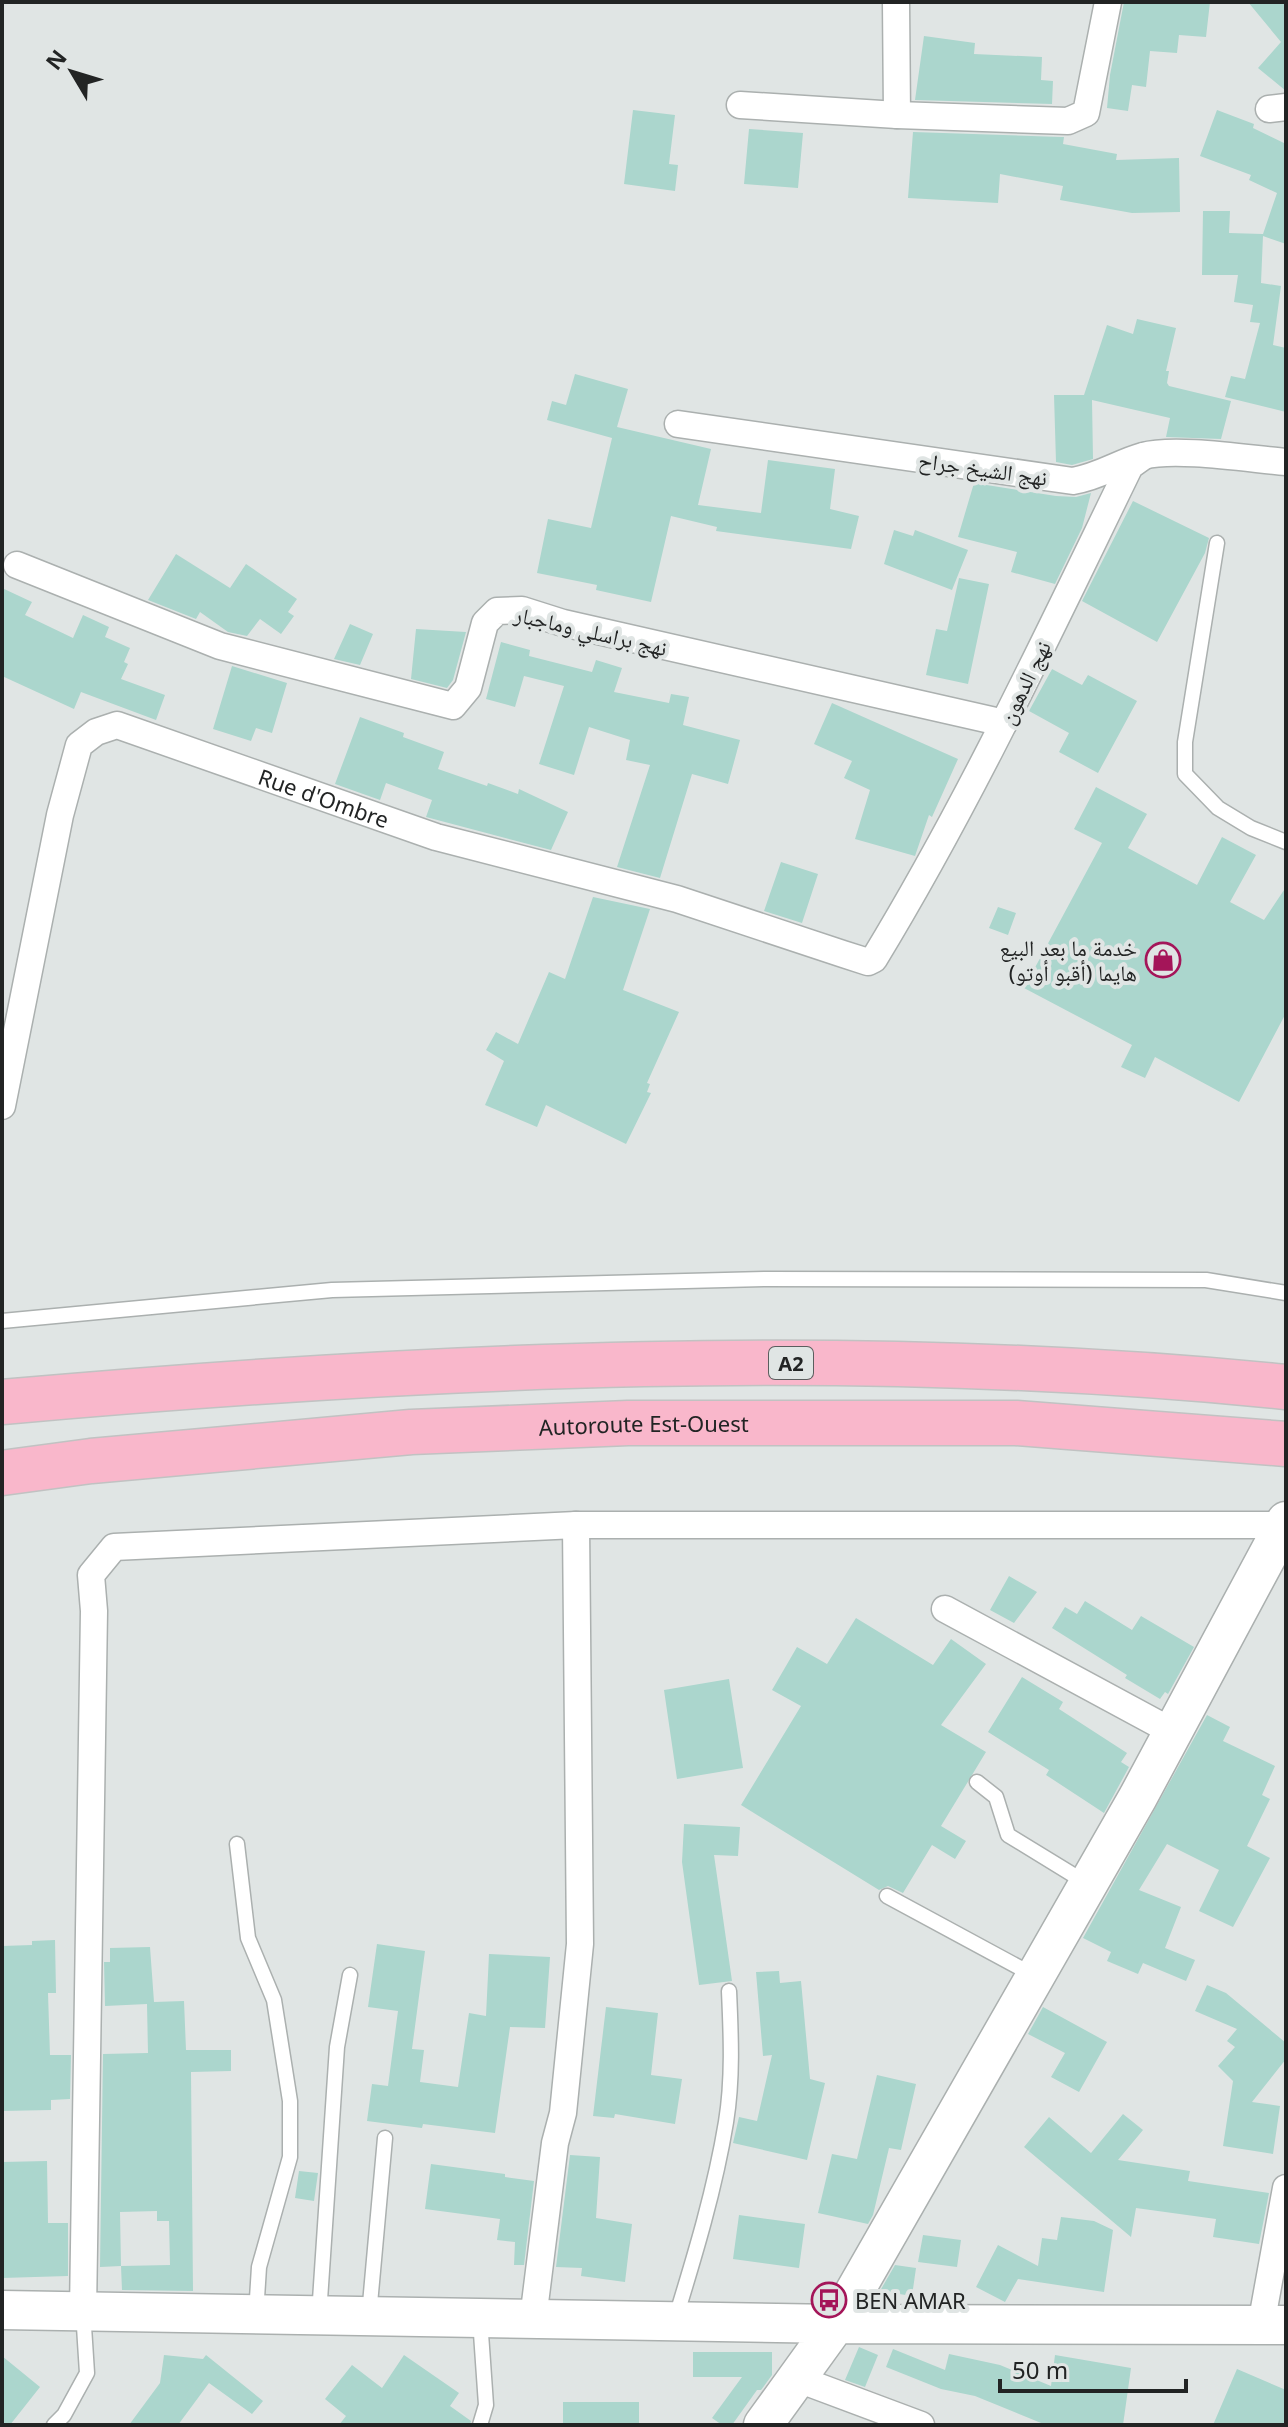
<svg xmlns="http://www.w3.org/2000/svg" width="1288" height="2427" font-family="'Noto Sans','Noto Naskh Arabic',sans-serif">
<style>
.building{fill:#abd6cd;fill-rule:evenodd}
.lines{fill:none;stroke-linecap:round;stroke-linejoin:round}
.lane-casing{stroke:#abb0af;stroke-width:17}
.street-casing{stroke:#abb0af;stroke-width:29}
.secondary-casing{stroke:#abb0af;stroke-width:41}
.highway-casing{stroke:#c1c2c2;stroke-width:47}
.lane{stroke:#fff;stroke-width:14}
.street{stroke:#fff;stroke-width:26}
.secondary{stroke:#fff;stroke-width:38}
.highway{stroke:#f9b7cb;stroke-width:44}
.labels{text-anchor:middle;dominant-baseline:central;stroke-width:8;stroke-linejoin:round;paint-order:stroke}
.shield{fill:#e0e5e4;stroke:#5b5e5e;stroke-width:2}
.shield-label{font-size:20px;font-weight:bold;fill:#222424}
.street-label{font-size:22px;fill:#222424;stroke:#e0e5e4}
.poi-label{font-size:22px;fill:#222424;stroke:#e0e5e4;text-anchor:end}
</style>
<rect width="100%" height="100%" fill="#e0e5e4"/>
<path class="building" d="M1124,2H1210L1206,37L1179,35L1177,53L1150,51L1146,87L1132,85L1128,111L1107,108L1110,75Z
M1248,2H1286V91L1258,68L1281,42Z
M924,36L975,43L974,54L1042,57L1041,80L1053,81L1052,104L915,100Z
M633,110L675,115L669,164L678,165L675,191L624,184Z
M1217,110L1254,124L1253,128L1286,144V244L1263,236L1261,283L1281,286L1273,345L1286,348V412L1225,397L1231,376L1245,379L1260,323L1250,322L1253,305L1234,302L1238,275H1202L1203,211H1230L1229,233L1263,234L1277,193L1249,180L1251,175L1200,156Z
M749,129L803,133L798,188L744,184Z
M913,132L1061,137H1064L1063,144L1117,154L1116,160L1179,158L1180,212L1132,213L1060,200L1063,186L1000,174L998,203L908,198Z
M1137,319L1176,328L1166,371H1169L1167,383L1169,386L1231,401L1221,439L1166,437L1170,418L1092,400L1093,459L1072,465L1056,462L1054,395H1084L1107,325L1133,334Z
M575,374L628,389L617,427L711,449L698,505L761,513L768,460L835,469L830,509L859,516L851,549L716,531L717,527L671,516L651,602L596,590L597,585L537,573L548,519L591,528L612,438L547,420L552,401L566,405Z
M974,483L1056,496L1076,497L1091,493L1082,528L1055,584L1011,572L1017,552L958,537Z
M1133,501L1209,538L1205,553L1157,642L1082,601Z
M894,530L913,536L915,530L968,550L952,590L884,564Z
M176,554L230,588L246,564L297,599L288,612L294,616L281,634L260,619L247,636L228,632L200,612L196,619L148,600Z
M959,578L989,584L968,684L926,675L936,629L947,631Z
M2,588L32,602L25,615L73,638L83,615L109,627L105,637L130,648L124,662L128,664L121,679L165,695L156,720L81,692L74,709L2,676Z
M350,624L373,634L360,665L334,659Z
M416,629L466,632L453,680L447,688L411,679Z
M501,642L530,650L529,656L592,672L596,660L622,668L614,692L669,703L671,694L689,697L683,725L740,740L728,784L692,774L660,878L617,867L650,765L626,760L630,740L589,727L574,775L539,764L564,686L524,676L515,707L486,699Z
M232,666L287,683L272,733L256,728L251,741L213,729Z
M1052,669L1082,685L1088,675L1137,701L1098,773L1059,752L1069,733L1029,711Z
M832,703L958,759L932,817L929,815L915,856L855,839L870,790L844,778L852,761L814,744Z
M360,717L404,733L403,737L444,752L438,769L487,786L488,783L518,794L519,789L568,812L551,850L426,817L432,800L386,783L380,800L335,784Z
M1096,787L1147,814L1128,848L1197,885L1222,837L1256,855L1230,902L1264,920L1286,887V1013L1239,1102L1155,1057L1145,1078L1121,1067L1132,1045L1024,988L1102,843L1074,829Z
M781,862L818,874L802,923L764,911Z
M593,897L650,909L623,990L679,1012L647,1083L650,1084L647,1092L651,1093L626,1144L546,1105L537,1127L485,1105L504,1061L486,1050L496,1032L518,1044L549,972L565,979Z
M998,907L1016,913L1008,935L989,928Z
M1009,1576L1037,1592L1014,1623L990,1610Z
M1085,1601L1132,1630L1141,1616L1194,1647L1168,1694L1165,1692L1160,1699L1125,1678L1127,1675L1052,1628L1065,1607L1077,1614Z
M856,1618L933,1665L951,1639L986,1664L941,1725L986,1752L941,1826L966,1841L955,1859L932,1845L903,1893L888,1886L879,1890L741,1805L801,1706L772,1690L797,1647L827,1664Z
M1022,1677L1063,1702L1059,1709L1127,1753L1121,1762L1129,1767L1104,1813L1046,1775L1049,1770L988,1732Z
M729,1679L743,1768L677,1779L664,1690Z
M1207,1715L1230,1727L1223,1741L1275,1766L1262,1795L1270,1799L1247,1846L1270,1858L1233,1927L1199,1911L1219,1870L1167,1844L1139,1890L1181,1907L1165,1948L1195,1960L1186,1981L1143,1963L1138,1974L1107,1961L1111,1952L1083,1938Z
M684,1824L740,1827L738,1856L714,1855L732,1981L699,1985L682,1862Z
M55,1940L56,1993H48L50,2055H71L70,2099L51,2100V2110L2,2111V1946L32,1945V1941Z
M377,1944L425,1951L412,2049L424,2050L420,2082L458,2087L469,2013L486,2016L489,1954L550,1957L545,2028L510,2027L495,2133L423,2124L422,2128L367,2121L372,2084L388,2086L398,2011L368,2007Z
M150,1947L154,2002L184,2001L186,2050H231V2071L191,2072L193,2291L122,2290L121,2266L100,2267L103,2054L148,2053L147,2004L105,2006L104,1962H110V1948ZM157,2211V2221H169L170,2265L121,2266L120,2212Z
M779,1971L780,1983L801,1981L810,2079L825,2083L807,2160L733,2143L739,2117L757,2121L772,2055L763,2056L756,1972Z
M1207,1985L1226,1993L1286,2043V2059L1252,2102L1280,2106L1273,2154L1223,2146L1233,2081L1218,2066L1235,2047L1227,2041L1237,2029L1195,2011Z
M606,2007L658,2013L651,2075L682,2079L675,2124L615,2114L614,2118L593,2116Z
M1043,2007L1107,2042L1079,2092L1051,2077L1065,2053L1028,2034Z
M877,2075L916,2084L901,2150L889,2148L873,2215L868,2224L818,2213L832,2154L857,2159Z
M1123,2114L1143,2130L1118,2160L1190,2171L1188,2181L1269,2193L1259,2244L1213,2237L1216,2219L1136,2208L1131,2237L1024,2147L1049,2117L1091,2153Z
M570,2155L600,2157L596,2218L632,2224L625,2282L581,2276L582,2268L556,2267Z
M47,2161L48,2223H68V2276L2,2278V2162Z
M431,2164L505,2174V2177L534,2181L524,2265H514L515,2242L497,2240L500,2219L425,2209Z
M299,2171L318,2173L314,2201L295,2198Z
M739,2215L805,2224L799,2268L733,2259Z
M1061,2217L1094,2221L1113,2230L1104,2292L1018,2279L1005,2302L976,2287L998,2245L1038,2266L1042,2238L1057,2240Z
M923,2235L961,2240L957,2267L918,2262Z
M895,2265L916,2268L912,2296L880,2291Z
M859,2347L878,2355L865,2387L845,2380Z
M893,2349L945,2370L949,2354L1000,2365L1051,2386L1055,2355L1131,2368L1123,2425H1046L975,2396L941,2389L886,2367Z
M693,2352H772V2375L761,2390H757L732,2425H722L712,2418L742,2377H693Z
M164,2355L203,2359L206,2355L263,2401L252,2414L209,2383L178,2425H129L160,2383Z
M404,2355L459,2393L450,2406L471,2421L470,2425H339L346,2416L325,2399L352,2365L382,2388Z
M2,2356L40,2387L10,2425H2Z
M1237,2369L1286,2390V2425H1213Z
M563,2402H639V2425H563Z"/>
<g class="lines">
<g class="lane-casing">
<path id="lane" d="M1217,543L1185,742V774L1218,808L1251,828L1286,842
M2,1321L332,1290L765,1279L1206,1280L1286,1293
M977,1782L996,1797L1008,1835L1088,1884
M237,1844L248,1938L274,2000L290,2101V2157L259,2267L256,2314
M887,1896L1035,1976
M319,2315L337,2047L350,1975
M369,2315L385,2138
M675,2320C695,2255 715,2189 726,2122C733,2079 731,2035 729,1991
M54,2425L64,2415L87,2373L83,2311
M480,2425L486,2405L480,2319"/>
</g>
<g class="street-casing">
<g id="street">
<path d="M896,2L897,115"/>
<path d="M740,105L897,115L1068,121L1086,113L1108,2"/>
<path d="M1269,109L1286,107"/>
<path d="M678,424L1073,481C1101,476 1118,463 1143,456C1175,447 1250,459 1286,462"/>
<path d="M17,565L220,646L453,706L468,688L485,623L497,611L522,610L563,623L1004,723"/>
<path id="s1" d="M2,1106L60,815L79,745L96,732L117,725L436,837L677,899L843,954L868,962L874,959C970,801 1049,632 1130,466L1144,456"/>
<path d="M945,1609L1173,1732"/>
<path d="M83,2311L94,1611L91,1575L114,1547L576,1525H1284"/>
<path d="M533,2319L555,2143L563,2113L580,1944L576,1525"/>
<path d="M1261,2325L1286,2188"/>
<path d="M798,2379L921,2425"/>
</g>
</g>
<g class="secondary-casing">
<path id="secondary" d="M2,2310L836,2324L1286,2325
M763,2425L836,2324L1138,1797L1286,1521"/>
</g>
<g class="highway-casing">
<g id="highway">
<path d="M2,1402C428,1364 860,1344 1286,1387"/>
<path id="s2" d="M2,1473L91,1461L411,1432L628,1423H1016L1286,1444"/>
</g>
</g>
<use href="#lane" class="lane"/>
<use href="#street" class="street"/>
<use href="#secondary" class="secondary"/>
<use href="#highway" class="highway"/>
</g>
<defs>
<g id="shop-ring" transform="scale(1.8)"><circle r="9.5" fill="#e0e5e4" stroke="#a41559" stroke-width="1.5"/><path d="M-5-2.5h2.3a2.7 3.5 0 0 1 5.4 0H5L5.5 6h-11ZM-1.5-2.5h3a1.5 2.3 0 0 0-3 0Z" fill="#a41559"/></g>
<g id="bus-ring" transform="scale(1.8)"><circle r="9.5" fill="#e0e5e4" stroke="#a41559" stroke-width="1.5"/><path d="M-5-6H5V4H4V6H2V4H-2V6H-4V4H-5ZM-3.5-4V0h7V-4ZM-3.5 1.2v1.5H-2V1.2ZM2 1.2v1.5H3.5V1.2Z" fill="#a41559"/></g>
</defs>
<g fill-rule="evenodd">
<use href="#shop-ring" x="1163" y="960"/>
<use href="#bus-ring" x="829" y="2300"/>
</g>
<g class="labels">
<rect class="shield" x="769" y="1347" width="44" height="32" rx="6"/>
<g class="shield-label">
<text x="791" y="1363">A2</text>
</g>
<g class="street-label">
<text transform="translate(983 468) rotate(8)">نهج الشيخ جراح</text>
<text transform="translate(591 630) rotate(13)">نهج براسلي وماجبار</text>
<text transform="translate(1024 682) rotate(-64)">نهج الدهون</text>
<text stroke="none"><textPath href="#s1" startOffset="632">Rue d'Ombre</textPath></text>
<text stroke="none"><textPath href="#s2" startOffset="644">Autoroute Est-Ouest</textPath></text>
</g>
<g class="poi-label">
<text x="1137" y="947">خدمة ما بعد البيع<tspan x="1137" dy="25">هايما (أقبو أوتو)</tspan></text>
<text x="855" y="2300" text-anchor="start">BEN AMAR</text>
</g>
</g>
<rect width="1288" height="2427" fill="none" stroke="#222424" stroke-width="8"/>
<g transform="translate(72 72) rotate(308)" stroke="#e0e5e4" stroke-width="6" paint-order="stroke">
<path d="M0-6L14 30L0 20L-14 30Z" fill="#222424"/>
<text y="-12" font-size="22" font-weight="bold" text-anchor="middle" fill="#222424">N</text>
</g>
<path d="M1000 2379v12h186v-12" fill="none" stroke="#222424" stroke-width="4"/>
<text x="1012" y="2379" font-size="24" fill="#222424" stroke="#e0e5e4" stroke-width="6" paint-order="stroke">50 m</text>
</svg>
